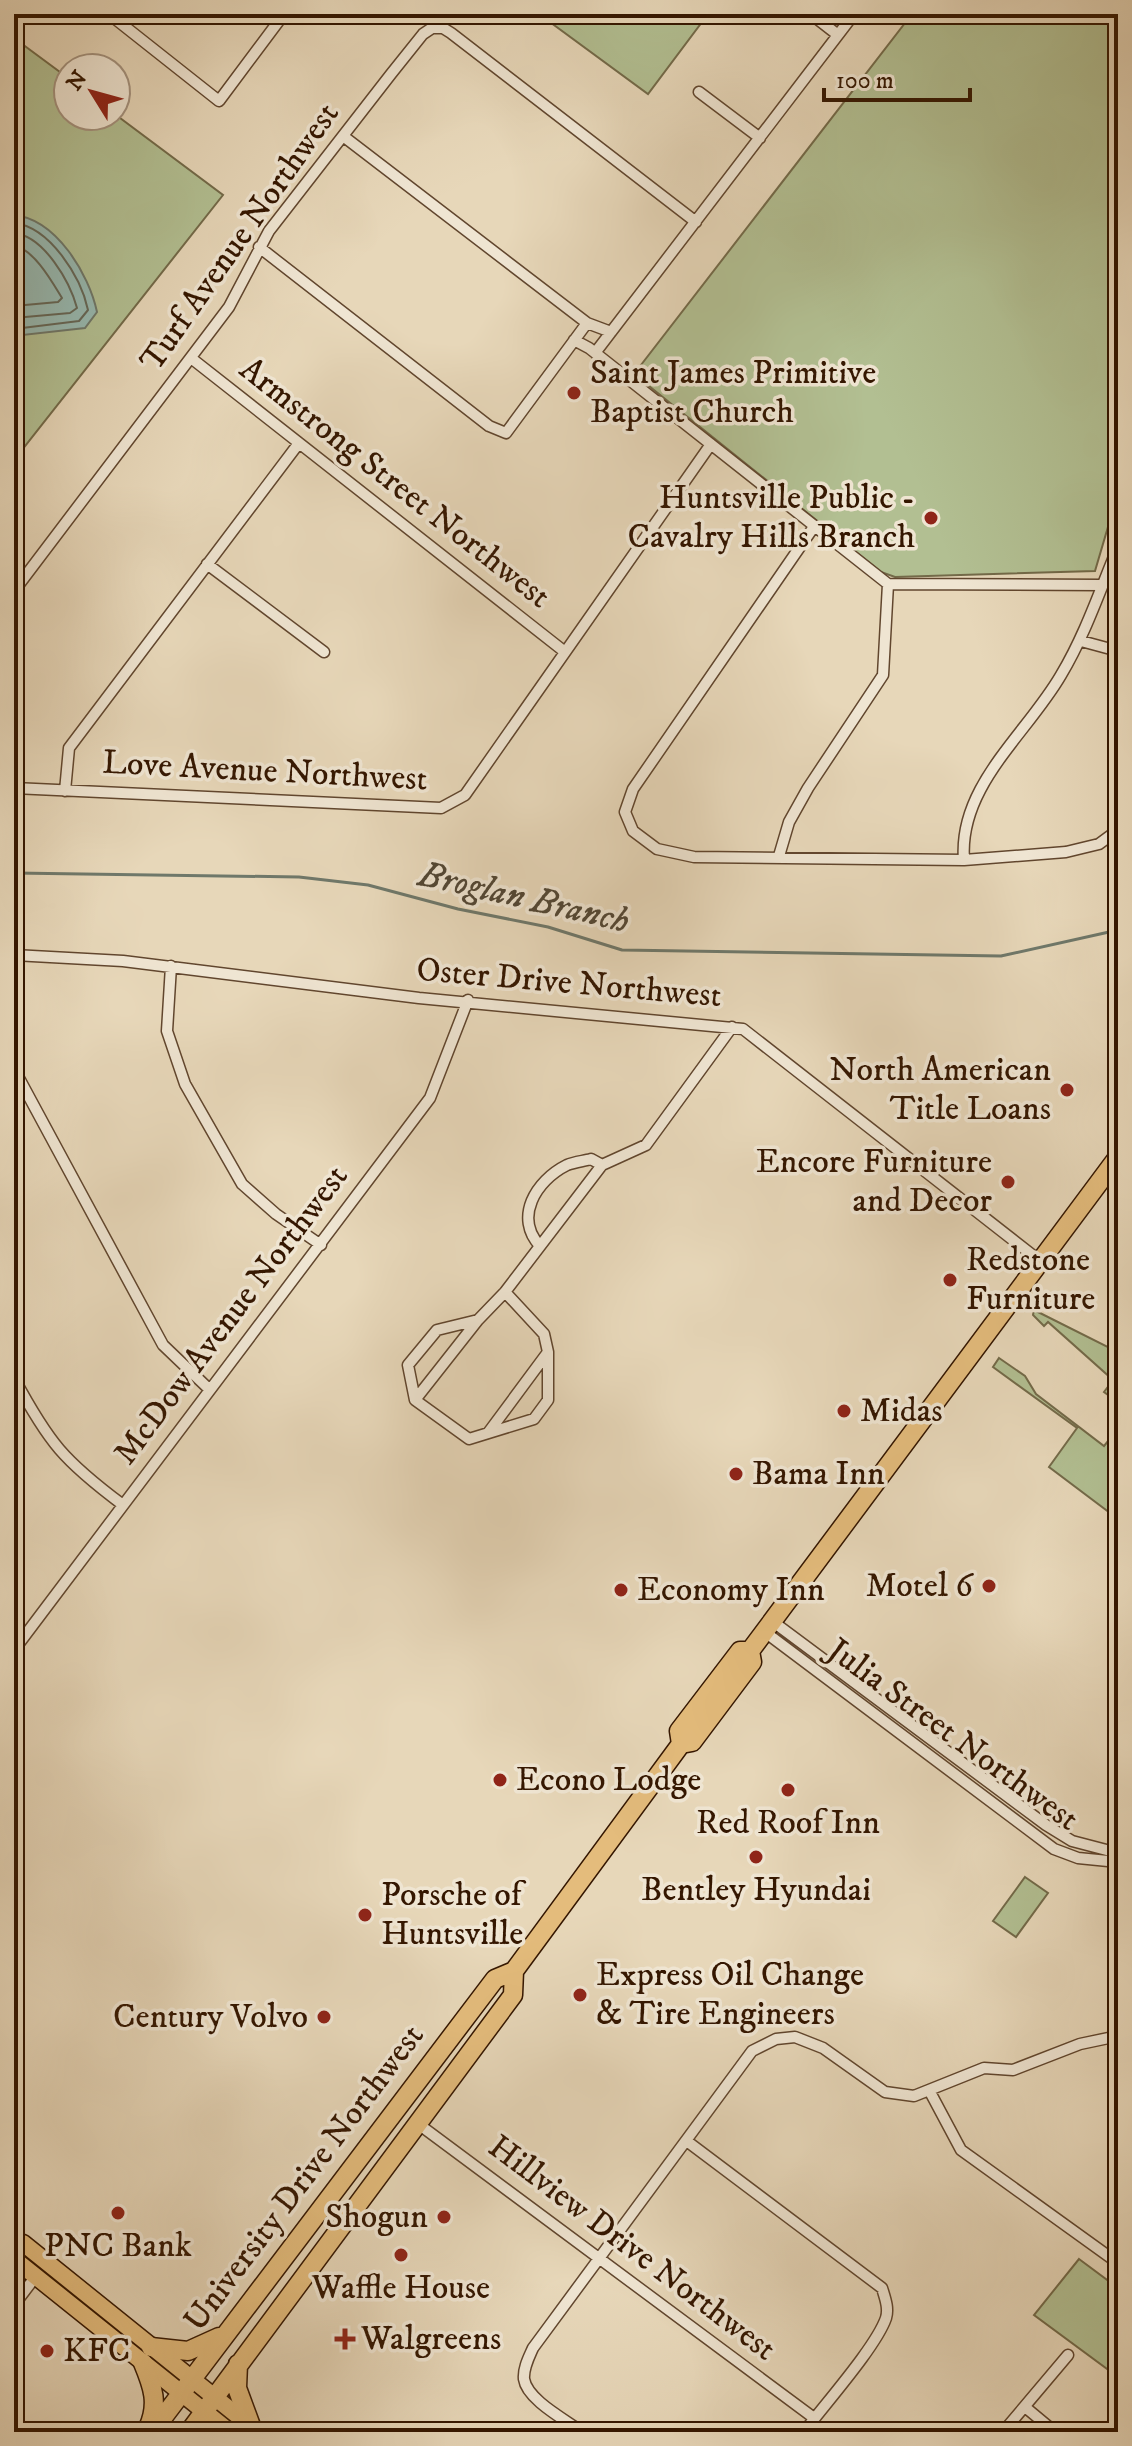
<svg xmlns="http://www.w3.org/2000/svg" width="1132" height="2446" font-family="'IM FELL DW Pica',serif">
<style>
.green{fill:#b2bf92;stroke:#736a49;stroke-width:2}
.water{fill:#97b9b1;stroke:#6f786a;stroke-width:2}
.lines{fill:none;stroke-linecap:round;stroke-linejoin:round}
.shore{stroke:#666858;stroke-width:2}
.stream{stroke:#6f786a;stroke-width:3}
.street-casing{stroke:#61462e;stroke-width:13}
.primary-casing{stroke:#341600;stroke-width:19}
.highway-casing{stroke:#341600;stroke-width:21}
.street{stroke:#efe5d2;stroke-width:10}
.primary{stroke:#e4bc7c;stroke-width:16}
.highway{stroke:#e4bc7c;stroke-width:18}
.poi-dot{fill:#8f2418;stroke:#efe5d2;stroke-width:3}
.labels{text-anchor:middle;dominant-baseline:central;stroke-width:7;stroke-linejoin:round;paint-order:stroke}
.street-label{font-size:34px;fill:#341600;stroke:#efe5d2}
.poi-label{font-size:34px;fill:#341600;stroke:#efe5d2;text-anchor:start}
.water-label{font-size:36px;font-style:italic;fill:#524735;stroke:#efe5d2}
</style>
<rect width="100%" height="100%" fill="#e7d7b9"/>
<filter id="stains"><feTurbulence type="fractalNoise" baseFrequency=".0025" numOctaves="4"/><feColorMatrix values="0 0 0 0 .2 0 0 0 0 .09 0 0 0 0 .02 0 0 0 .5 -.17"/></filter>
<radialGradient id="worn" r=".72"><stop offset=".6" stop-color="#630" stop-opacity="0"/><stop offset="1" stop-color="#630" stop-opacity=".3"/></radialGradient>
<path class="green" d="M539,14H708L648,94Z
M912,14H1118V493L1095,571L895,577L881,572L634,374Z
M14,38L68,78V116L116,115L223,195L14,460Z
M1034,1310L1118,1352V1385L1108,1395L1104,1392L1113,1380L1048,1322L1044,1326L1033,1315Z
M999,1358L1025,1376L1036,1394L1104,1446L1118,1429V1519L1049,1467L1077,1428L993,1367Z
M1025,1877L1048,1893L1016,1937L993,1921Z
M1079,2259L1118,2288V2377L1034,2315Z"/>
<path class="water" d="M14,215C56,219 89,274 97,312L85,328L14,336Z"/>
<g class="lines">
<path class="shore" d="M14,223C50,227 81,277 88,310L79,321L14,329
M14,233C44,236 70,282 77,308L70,313L14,318
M14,245C35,251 51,280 62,298L58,302L14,306"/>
<path class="stream" d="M14,873L299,877L368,885L458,909L548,927L622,950L1001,956L1118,930"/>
<g class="street-casing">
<path id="street" d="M109,14L219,101L284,14
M811,14L838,35
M699,92L760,138
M343,136L587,323L611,332
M259,247L489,426L506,433L587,323
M574,340L589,348L888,584L1101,585
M595,353L854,14
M191,358L565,652
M813,528L633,789L625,812L633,831L657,849L694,857L964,860L1066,852L1099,844L1118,830
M207,564L324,652
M14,591L229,307L269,231L391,74L423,34L432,28H443L451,33L696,222
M1081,641L1118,651
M14,788L441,808L465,795L711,444
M65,791L69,748L299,443
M779,856L789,822L808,788L883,675L888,584
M964,860C958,786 1027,734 1061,675C1085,635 1100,590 1118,547
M14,955L123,961L419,998L743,1029L1040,1261
M171,966L167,1031L185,1084L242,1184L276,1214L321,1245
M14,1069L163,1345L210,1390
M540,1246C514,1218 535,1181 567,1165C574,1162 584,1161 591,1159L602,1165
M548,1352V1400L534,1419L469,1439L415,1400L408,1365L437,1330L478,1320L505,1292L602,1165L646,1145L732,1027
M14,1378C49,1443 64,1461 123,1505
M415,1400L478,1320
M488,1433L548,1352L544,1334L505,1292
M772,1621L1046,1825L1072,1841L1118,1853
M765,1632L1054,1849L1078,1858L1118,1862
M14,1650L430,1098L468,1000
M929,2090L961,2150L1118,2263
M417,2123L814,2418
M688,2142L882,2288C885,2298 889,2308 886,2318C876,2347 824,2405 804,2432
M14,2305L36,2276
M1025,2407L1055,2432
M582,2432C566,2420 527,2400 524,2379C523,2368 529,2357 533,2348L752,2051L776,2039L795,2037L823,2048L885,2092L914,2096L984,2068L1013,2070L1080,2044L1118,2036
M1003,2432L1068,2355"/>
</g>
<g class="primary-casing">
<path id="primary" d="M14,2240L23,2243L258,2432
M14,2259L230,2432"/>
</g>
<g class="highway-casing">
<path id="highway" d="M681,1744L679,1731L740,1651H750
M151,2347L188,2351L219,2337
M143,2363C153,2387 159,2404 148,2428
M238,2364L237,2388L251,2426
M152,2432L495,1979L514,1971
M189,2432L513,1995L514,1971L681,1744L692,1742L752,1662L750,1651L1118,1157"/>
</g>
<use href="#street" class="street"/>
<use href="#primary" class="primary"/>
<use href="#highway" class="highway"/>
</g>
<g class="poi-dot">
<circle cx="574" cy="393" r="8"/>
<circle cx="931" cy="518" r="8"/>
<circle cx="1067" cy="1090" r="8"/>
<circle cx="1008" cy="1182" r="8"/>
<circle cx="950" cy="1280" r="8"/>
<circle cx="844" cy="1411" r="8"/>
<circle cx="736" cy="1474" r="8"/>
<circle cx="989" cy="1586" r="8"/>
<circle cx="621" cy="1590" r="8"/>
<circle cx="500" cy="1780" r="8"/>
<circle cx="788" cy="1790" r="8"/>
<circle cx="756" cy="1857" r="8"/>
<circle cx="365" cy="1915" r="8"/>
<circle cx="580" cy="1995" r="8"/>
<circle cx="324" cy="2017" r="8"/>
<circle cx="118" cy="2213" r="8"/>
<circle cx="444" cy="2217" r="8"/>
<circle cx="401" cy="2255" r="8"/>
<path d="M341 2327h8v8h8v8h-8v8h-8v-8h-8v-8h8z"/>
<circle cx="47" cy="2351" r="8"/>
</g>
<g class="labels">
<g class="street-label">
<text transform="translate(240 237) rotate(-55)">Turf Avenue Northwest</text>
<text transform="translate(395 483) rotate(38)">Armstrong Street Northwest</text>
<text transform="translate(265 771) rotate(3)">Love Avenue Northwest</text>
<text transform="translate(569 983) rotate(5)">Oster Drive Northwest</text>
<text transform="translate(231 1315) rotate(-53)">McDow Avenue Northwest</text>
<text transform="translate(953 1735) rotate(36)">Julia Street Northwest</text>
<text transform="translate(304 2178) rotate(-53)">University Drive Northwest</text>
<text transform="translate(632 2248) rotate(37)">Hillview Drive Northwest</text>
</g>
<g class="poi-label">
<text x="590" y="373">Saint James Primitive<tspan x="590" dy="39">Baptist Church</tspan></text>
<text x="915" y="498" text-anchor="end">Huntsville Public -<tspan x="915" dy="39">Cavalry Hills Branch</tspan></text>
<text x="1051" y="1070" text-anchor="end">North American<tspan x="1051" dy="39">Title Loans</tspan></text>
<text x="992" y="1162" text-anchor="end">Encore Furniture<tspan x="992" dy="39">and Decor</tspan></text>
<text x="966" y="1260">Redstone<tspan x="966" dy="39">Furniture</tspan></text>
<text x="860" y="1411">Midas</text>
<text x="752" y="1474">Bama Inn</text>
<text x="973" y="1586" text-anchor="end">Motel 6</text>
<text x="637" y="1590">Economy Inn</text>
<text x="516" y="1780">Econo Lodge</text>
<text x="788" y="1823" text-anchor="middle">Red Roof Inn</text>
<text x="756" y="1890" text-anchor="middle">Bentley Hyundai</text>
<text x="381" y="1895">Porsche of<tspan x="381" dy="39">Huntsville</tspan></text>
<text x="596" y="1975">Express Oil Change<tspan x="596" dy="39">&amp; Tire Engineers</tspan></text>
<text x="308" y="2017" text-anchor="end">Century Volvo</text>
<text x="428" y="2217" text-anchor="end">Shogun</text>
<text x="118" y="2246" text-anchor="middle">PNC Bank</text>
<text x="401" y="2288" text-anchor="middle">Waffle House</text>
<text x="361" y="2339">Walgreens</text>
<text x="63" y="2351">KFC</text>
</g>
<g class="water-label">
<text transform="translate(524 898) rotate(13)">Broglan Branch</text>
</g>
</g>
<rect width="1132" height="2446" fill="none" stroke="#e7d7b9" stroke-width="48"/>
<rect x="16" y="16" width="1100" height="2414" fill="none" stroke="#341600" stroke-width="4"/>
<rect x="24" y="24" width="1084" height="2398" fill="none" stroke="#341600" stroke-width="2"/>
<g transform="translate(92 92) rotate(307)"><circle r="38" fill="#efe5d2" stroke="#a4927e" stroke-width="2"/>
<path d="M0-6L14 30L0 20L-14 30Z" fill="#8f2418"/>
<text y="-12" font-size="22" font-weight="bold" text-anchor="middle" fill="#341600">N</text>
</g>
<path d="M824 88v12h146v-12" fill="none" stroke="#341600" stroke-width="4"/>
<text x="836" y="88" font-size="24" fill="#341600" stroke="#efe5d2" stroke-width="6" paint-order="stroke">100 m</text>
<rect width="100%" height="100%" filter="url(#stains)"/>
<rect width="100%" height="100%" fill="url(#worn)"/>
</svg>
